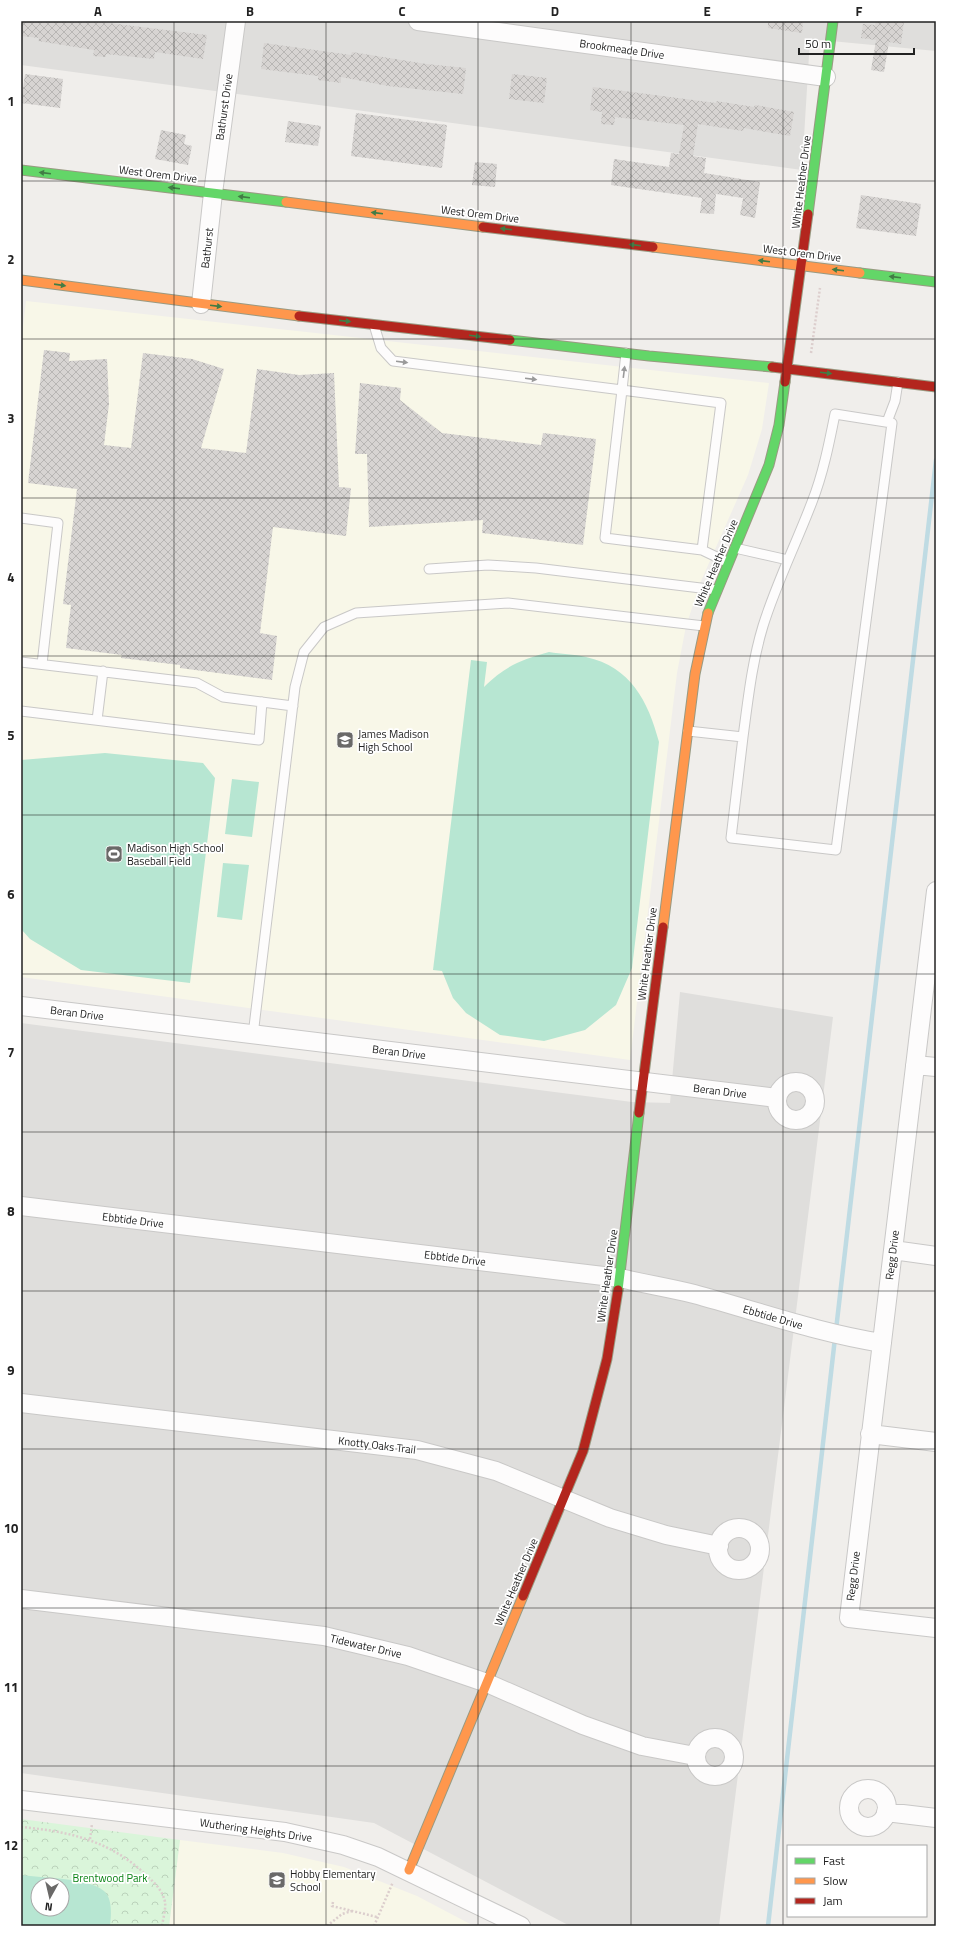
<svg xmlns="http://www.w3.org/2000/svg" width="957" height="1947" font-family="'Titillium Web',sans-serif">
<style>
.residential{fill:#dfdedc}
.education{fill:#f8f7e8}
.park{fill:url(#park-crowns);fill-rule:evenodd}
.pitch{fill:#b7e6d2;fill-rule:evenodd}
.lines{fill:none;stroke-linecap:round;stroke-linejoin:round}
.stream{stroke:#bfdbe3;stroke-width:4.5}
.building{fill:url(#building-cross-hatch)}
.lane-casing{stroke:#c9c8c7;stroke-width:11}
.street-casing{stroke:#c9c8c7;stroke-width:20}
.fast-casing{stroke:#999a82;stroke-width:11}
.slow-casing{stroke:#999a82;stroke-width:11}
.jam-casing{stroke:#999a82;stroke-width:11}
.path{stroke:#dccecd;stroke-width:2.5;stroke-dasharray:2 2;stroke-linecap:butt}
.lane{stroke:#fdfcfc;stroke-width:9}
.street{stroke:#fdfcfc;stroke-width:18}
.fast{stroke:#63d668;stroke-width:9}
.slow{stroke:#ff974d;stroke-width:9}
.jam{stroke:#b3261e;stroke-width:9}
.oneway{fill:#427c45}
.oneway2{fill:#9a9a9a}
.grid{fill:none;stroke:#222;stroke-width:1;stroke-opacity:0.55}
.labels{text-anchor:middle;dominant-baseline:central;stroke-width:3.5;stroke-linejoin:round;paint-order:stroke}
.street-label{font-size:11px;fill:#222;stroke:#fff}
.poi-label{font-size:11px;fill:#222;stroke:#fff;text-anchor:start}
.park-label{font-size:11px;fill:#0c8416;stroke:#fff}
.neatline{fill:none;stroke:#222;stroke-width:1.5}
.grid-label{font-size:13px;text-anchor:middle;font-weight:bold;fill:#222}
</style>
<defs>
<pattern id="park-crowns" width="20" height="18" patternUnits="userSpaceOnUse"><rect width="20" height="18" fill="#daf5da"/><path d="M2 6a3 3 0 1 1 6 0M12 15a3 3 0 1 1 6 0" fill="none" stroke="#bbd2bb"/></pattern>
<pattern id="building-cross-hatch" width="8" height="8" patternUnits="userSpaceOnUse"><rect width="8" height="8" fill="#d7d4d2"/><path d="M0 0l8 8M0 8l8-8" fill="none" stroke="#b8b6b4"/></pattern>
</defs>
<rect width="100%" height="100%" fill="#f0eeeb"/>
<path class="residential" d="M21,21H936V51L810,39L802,170L21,65Z
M680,992L833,1017L719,1926H570L374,1823L21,1773V1023L632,1102L670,1103Z"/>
<path class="education" d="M26,301L769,383L762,429L748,475L701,581L686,626L677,673L630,1060L21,977V344Z
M180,1840L283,1853L344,1867L417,1896L474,1926H169Z"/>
<path class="park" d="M21,1819L180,1840L169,1926H21ZM38,1885H62V1909H38Z"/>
<path class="pitch" d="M549,652C561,654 574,654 586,657C631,667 648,701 659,742L632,968L616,1005L585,1030L544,1041L500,1035L466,1013L453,998L442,971L433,970L471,660L487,662L484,687C505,666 521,660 549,652Z
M105,753L203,763L215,778L190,983L81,970L30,939L21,929V760Z
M232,779L259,782L252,837L225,834Z
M223,863L249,865L242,920L217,917Z
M21,1875C42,1878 90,1878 104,1891C113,1899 111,1916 110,1926H21ZM38,1885H62V1909H38Z"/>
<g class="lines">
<path class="stream" d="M836,1330L936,460
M768,1926L835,1338"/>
</g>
<path class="building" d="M21,21H92L207,35L203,59L155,52L154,59L106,54V57L93,56L94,50L38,41L39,38L21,36Z
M768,21H803L802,33L768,28Z
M876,21H904L901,44L889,42L884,72L871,70L876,40L861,38L863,24L875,25Z
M264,43L351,55L352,52L426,64L466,68L463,94L388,86L341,77V83L318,80V76L261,69Z
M25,74L63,79L60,108L21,103Z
M512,74L547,78L544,103L509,99Z
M593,87L716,103V101L754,107L755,105L794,112L790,136L744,128L743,131L698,124L693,156L706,158L704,173L760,182L755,218L740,215L743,198L716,194L714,214L700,213L702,198L611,185L614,159L669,167L671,153L679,154L684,125L615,117L614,125L601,124L602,112L590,110Z
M356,113L447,125L442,168L351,156Z
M288,121L321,126L318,146L285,142Z
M161,130L186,135L184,144L192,146L188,165L155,159Z
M475,162L497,164L495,187L472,185Z
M861,195L921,204L916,236L856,228Z
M44,350L70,353L69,361L107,359L109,404L104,445L131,448L143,353L192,359L224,369L201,448L246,453L257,369L299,375L334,373L339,487L351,488L346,536L273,527L260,633L277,636L272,680L180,668V665L121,658L122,655L66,648L71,605L63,604L77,489L28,483Z
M360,383L401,388L400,400L442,433L541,445L543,433L596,439L583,545L482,533L483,520L369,527L367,454H355Z"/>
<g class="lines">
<g class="lane-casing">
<path id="lane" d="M374,325L381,348L393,361L622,390L626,353
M622,390L721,403L702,550L605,538Z
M887,422L895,401L898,382
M21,518L58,523L42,664
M735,548L788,560
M702,550L727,562
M429,569L488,565L536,568L717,590
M21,662L197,683L223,697L293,706
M21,711L259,740L262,702
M97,720L103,671
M688,731L743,737L731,838L836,850L892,423L835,414C829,444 823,474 812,502C796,544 776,584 763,626C752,662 748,700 743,737
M253,1035L295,687L304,652L324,627L356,613L508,603L704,626"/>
</g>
<g class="street-casing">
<path id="street" d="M418,21L826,77
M201,304L213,193L236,21
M936,891L849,1618L936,1628
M21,1006L777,1098
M915,1065L936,1067
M777 1101a19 19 0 1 1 38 0a19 19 0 1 1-38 0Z
M21,1206L620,1278C645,1284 670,1288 694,1294C757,1311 818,1333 882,1343
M893,1250L936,1256
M21,1403L417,1450L496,1471L610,1518L666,1535L719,1546
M870,1434L936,1442
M718 1549a21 21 0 1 1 42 0a21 21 0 1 1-42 0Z
M21,1599L324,1636L408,1656L487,1683L583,1725L642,1746L695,1756
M696 1757a19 19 0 1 1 38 0a19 19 0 1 1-38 0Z
M849 1808a19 19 0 1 1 38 0a19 19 0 1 1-38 0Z
M21,1800L285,1832L343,1845L378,1857L521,1926
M886,1812L936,1818"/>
</g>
<g class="fast-casing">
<path id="fast" d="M21,170L286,202
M808,214L833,21
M860,273L936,282
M510,340L649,356L772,367
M708,613L769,465L779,425L785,382
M618,1290L639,1113"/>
</g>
<g class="slow-casing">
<path id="slow" d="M286,202L483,227
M653,247L860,273
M21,280L299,316
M663,927L695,674L708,613
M409,1870L523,1596"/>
</g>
<g class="jam-casing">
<path id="jam" d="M483,227L653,247
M299,316L510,340
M772,367L936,387
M785,382L808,214
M639,1113L663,927
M523,1596L583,1451L607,1359L618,1290"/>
</g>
<path class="path" d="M811,353L820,288
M21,1827C68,1831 111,1841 146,1875C154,1882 163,1891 165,1902C166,1909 163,1919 162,1926
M90,1839L92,1824
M333,1902L332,1906L377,1917
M327,1926L342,1914L352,1911
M374,1926L393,1882"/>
<use href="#lane" class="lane"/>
<use href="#street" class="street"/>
<use href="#fast" class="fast"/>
<use href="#slow" class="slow"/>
<use href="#jam" class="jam"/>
</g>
<defs><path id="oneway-solid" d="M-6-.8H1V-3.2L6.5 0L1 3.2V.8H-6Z"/></defs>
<g class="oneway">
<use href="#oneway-solid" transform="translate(45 173) rotate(-173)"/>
<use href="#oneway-solid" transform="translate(174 188) rotate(-173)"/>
<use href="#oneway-solid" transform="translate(244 197) rotate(-173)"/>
<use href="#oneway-solid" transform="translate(377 213) rotate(-173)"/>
<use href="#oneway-solid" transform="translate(506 229) rotate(-173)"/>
<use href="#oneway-solid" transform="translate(635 245) rotate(-173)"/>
<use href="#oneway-solid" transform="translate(764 261) rotate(-173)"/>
<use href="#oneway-solid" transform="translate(838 270) rotate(-173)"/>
<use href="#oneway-solid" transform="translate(895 277) rotate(-173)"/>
<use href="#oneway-solid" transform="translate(60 285) rotate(8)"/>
<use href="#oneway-solid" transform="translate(216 306) rotate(7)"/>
<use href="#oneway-solid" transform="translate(345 321) rotate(6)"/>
<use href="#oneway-solid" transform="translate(475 336) rotate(7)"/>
<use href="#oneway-solid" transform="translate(826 373) rotate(7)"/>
</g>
<g class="oneway2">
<use href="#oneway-solid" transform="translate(402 362) rotate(7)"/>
<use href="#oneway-solid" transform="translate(624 372) rotate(-83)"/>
<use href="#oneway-solid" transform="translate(531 379) rotate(7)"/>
</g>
<path class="grid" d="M174,21V1926M326,21V1926M478,21V1926M631,21V1926M783,21V1926M21,181H936M21,339H936M21,498H936M21,656H936M21,815H936M21,974H936M21,1132H936M21,1291H936M21,1449H936M21,1608H936M21,1766H936"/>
<defs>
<g id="school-square" transform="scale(0.9)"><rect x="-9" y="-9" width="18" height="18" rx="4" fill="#6a6968" stroke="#fff"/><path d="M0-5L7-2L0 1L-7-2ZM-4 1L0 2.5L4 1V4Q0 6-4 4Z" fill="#fff"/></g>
<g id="stadium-square" transform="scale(0.9)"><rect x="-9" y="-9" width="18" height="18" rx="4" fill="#6a6968" stroke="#fff"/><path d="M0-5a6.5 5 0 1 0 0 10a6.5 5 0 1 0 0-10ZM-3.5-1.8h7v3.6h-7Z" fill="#fff"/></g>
</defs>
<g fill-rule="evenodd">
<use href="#school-square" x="345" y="740"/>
<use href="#stadium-square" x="114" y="854"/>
<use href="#school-square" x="277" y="1880"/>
</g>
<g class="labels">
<g class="street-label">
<text transform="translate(622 49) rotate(8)">Brookmeade Drive</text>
<text transform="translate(224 107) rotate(-82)">Bathurst Drive</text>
<text transform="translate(158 174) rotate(7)">West Orem Drive</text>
<text transform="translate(801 182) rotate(-83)">White Heather Drive</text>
<text transform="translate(480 214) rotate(7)">West Orem Drive</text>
<text transform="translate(207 248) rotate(-84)">Bathurst</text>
<text transform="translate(802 253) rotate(7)">West Orem Drive</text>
<text transform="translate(716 563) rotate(-67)">White Heather Drive</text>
<text transform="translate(647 954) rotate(-83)">White Heather Drive</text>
<text transform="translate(77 1013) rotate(7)">Beran Drive</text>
<text transform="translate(399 1052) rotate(7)">Beran Drive</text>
<text transform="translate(720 1091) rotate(7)">Beran Drive</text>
<text transform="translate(133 1220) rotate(7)">Ebbtide Drive</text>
<text transform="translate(892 1255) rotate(-83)">Regg Drive</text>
<text transform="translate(455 1258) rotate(7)">Ebbtide Drive</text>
<text transform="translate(607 1276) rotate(-82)">White Heather Drive</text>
<text transform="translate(773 1317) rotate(16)">Ebbtide Drive</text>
<text transform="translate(377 1445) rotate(7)">Knotty Oaks Trail</text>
<text transform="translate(853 1576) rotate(-83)">Regg Drive</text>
<text transform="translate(516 1582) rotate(-67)">White Heather Drive</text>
<text transform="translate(366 1646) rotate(13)">Tidewater Drive</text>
<text transform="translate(256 1830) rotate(8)">Wuthering Heights Drive</text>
</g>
<g class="poi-label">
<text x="358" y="734">James Madison<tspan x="358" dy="13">High School</tspan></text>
<text x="127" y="848">Madison High School<tspan x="127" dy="13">Baseball Field</tspan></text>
<text x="290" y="1874">Hobby Elementary<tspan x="290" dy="13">School</tspan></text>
</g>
<g class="park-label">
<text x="110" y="1878">Brentwood Park</text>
</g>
</g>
<rect width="957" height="1947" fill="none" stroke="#ffffff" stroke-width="44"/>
<rect x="787" y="1845" width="140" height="72" fill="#ffffff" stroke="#a7a7a7"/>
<rect x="795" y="1858" width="20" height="6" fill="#63d668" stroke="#a7a7a7"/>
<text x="823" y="1865" font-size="12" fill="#222222">Fast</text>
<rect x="795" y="1878" width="20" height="6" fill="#ff974d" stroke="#a7a7a7"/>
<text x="823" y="1885" font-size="12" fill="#222222">Slow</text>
<rect x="795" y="1898" width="20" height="6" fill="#b3261e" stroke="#a7a7a7"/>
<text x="823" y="1905" font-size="12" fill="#222222">Jam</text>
<g transform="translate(50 1897) rotate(188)"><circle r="19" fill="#ffffff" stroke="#a7a7a7"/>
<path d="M0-3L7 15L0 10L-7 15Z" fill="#6a6968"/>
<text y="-6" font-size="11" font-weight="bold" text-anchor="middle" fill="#222222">N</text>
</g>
<path d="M799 48v6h115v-6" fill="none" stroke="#222222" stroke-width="2"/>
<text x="805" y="48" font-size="12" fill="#222222" stroke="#ffffff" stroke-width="3" paint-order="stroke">50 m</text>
<rect x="22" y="22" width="913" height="1903" class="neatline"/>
<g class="grid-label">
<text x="98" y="16">A</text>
<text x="250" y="16">B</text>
<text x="402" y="16">C</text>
<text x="555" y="16">D</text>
<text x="707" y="16">E</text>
<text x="859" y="16">F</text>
<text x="11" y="106">1</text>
<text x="11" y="264">2</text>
<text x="11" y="423">3</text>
<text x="11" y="582">4</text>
<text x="11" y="740">5</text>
<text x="11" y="899">6</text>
<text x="11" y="1057">7</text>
<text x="11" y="1216">8</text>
<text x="11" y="1375">9</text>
<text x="11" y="1533">10</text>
<text x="11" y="1692">11</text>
<text x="11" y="1850">12</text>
</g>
</svg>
